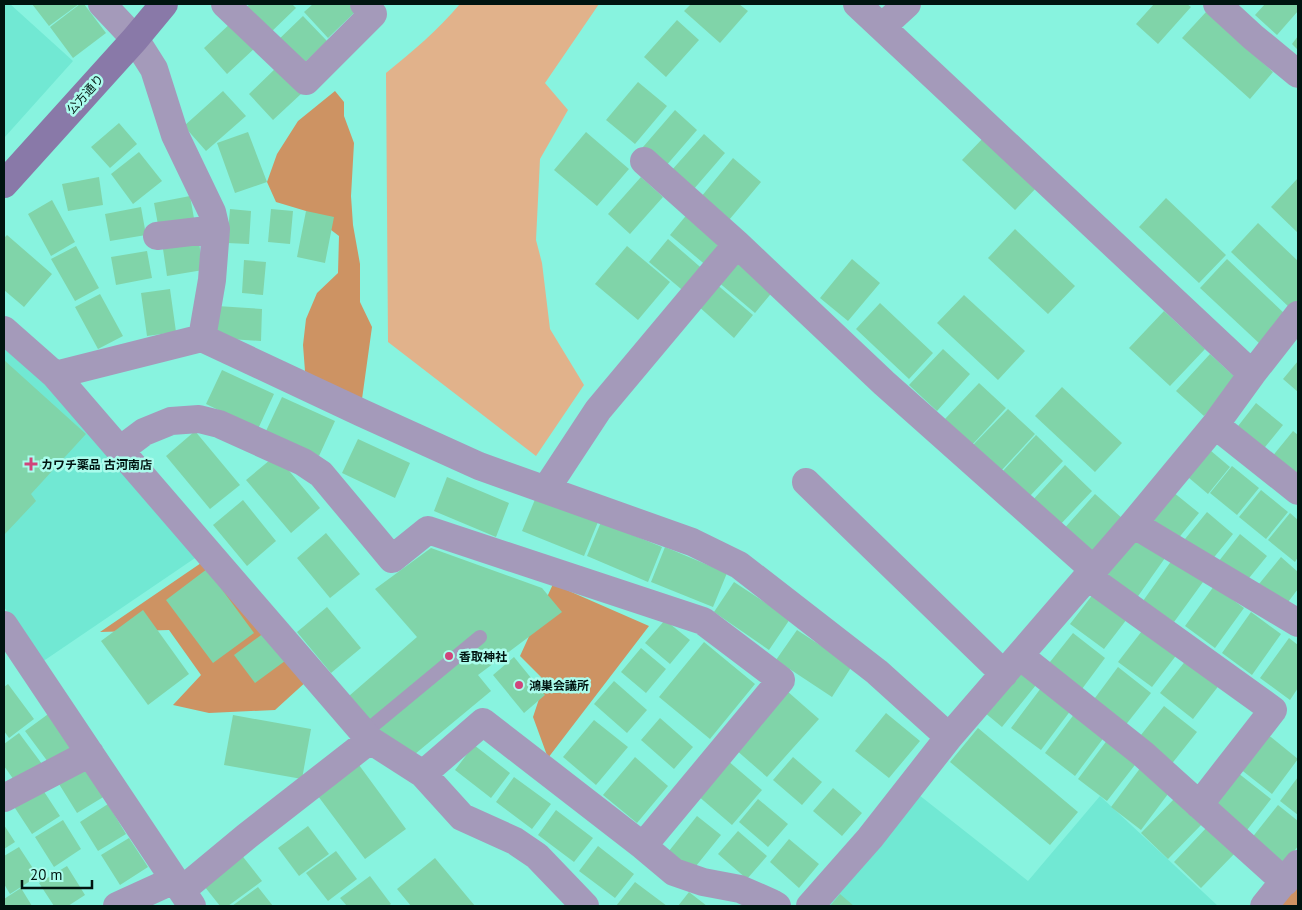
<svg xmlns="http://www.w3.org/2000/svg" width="1302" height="910" font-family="'PT Sans','Noto Sans JP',sans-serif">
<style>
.built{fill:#71e8d3}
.green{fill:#e1b28b}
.forest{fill:#cd9363}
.building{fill:#80d4a9}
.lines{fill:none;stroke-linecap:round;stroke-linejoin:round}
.lane{stroke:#a49aba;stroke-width:14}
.street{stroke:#a49aba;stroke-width:28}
.secondary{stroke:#8979a8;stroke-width:28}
.poi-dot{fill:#d0457b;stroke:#aafcec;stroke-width:2}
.labels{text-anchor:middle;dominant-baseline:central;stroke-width:5;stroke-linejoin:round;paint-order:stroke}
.street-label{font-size:12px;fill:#001410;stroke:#aafcec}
.poi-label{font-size:12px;font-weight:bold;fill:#001410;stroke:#aafcec;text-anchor:start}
</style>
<rect width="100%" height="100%" fill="#88f3df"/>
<path class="built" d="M4,4H10L73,61L4,138Z
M4,338L201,554L42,662L4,607Z
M919,795L1028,881L1100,796L1218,906H824Z"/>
<path class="green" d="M460,4H599L545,83L568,110L540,159L536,240L542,263L550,329L584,385L536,456L388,342L386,73C412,52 438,30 460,4Z"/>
<path class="forest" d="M335,91L344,102V116L354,143L351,196L353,225L360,264V302L372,327L362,399L332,389L305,371L303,345L306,319L317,293L338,273L339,236L306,211L276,202L267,182L277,154L298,121Z
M204,561L308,680L275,710L209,713L173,705L201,675L169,630L100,632Z
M553,584L649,626L548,758L533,717L545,681L520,656Z
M1298,878V906H1255Z"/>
<path class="building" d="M32,4H79L49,26Z
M80,4H84L106,33L73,58L50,27Z
M250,4H292L296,8L268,35L243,10Z
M313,4H349L356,11L328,38L304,12Z
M691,4H739L748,11L720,43L684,11Z
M1154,4H1187L1191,7L1158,44L1136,24Z
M1265,4H1298V11L1277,35L1255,15Z
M1206,12L1273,72L1250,99L1182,38Z
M303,16L327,41L299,68L275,43Z
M677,20L699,40L666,77L644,57Z
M232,22L256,47L227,74L204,48Z
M1298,36V50L1292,44Z
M277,67L302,93L273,120L249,94Z
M638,82L667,106L635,144L606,120Z
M223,91L246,116L206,151L184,126Z
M675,110L697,130L665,167L643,147Z
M119,123L137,144L110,168L91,147Z
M248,132L267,182L235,193L217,143Z
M586,132L629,169L597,206L554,170Z
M704,134L725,153L693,190L671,171Z
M986,135L1039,185L1015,210L962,160Z
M139,152L162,181L133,204L111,174Z
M733,158L761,182L729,220L701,197Z
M99,177L103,205L68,211L62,184Z
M641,177L663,197L630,234L608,214Z
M1298,178V233L1271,207Z
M190,196L195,224L159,230L154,203Z
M1166,198L1226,255L1199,283L1139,227Z
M52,200L75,242L51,256L28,214Z
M141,207L146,235L110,241L105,214Z
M230,209L251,211L249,244L227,243Z
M271,209L293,211L290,244L268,242Z
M306,211L334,217L325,263L297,257Z
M689,212L727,245L708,267L670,235Z
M1258,223L1298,261V301L1291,309L1231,252Z
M1015,229L1075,286L1048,314L988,258Z
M7,235L52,274L24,307L4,290V238Z
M668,239L706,272L687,294L649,262Z
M199,242L203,270L167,276L163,249Z
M76,246L99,288L75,301L51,259Z
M627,246L670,282L638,320L595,284Z
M147,251L152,278L116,285L111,257Z
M737,258L774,290L755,313L717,281Z
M852,259L880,283L848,321L820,298Z
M1227,259L1287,316L1260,344L1200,288Z
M244,260L266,262L263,295L242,293Z
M715,283L753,315L734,338L697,305Z
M170,289L176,332L147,336L141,293Z
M100,294L123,336L98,349L75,307Z
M964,295L1025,351L998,380L937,323Z
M880,303L933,353L909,379L856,329Z
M217,306L262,309L261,341L215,338Z
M1164,311L1205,349L1170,386L1129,348Z
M943,349L970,374L937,411L909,385Z
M1210,354L1237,379L1204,416L1176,391Z
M4,360L86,434L31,494L36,501L4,535Z
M1298,361V392L1283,379Z
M222,370L274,394L258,429L206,404Z
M979,383L1006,408L972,445L945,419Z
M1062,387L1122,443L1095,472L1035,416Z
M282,397L335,421L319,456L266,431Z
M1256,403L1283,425L1261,452L1235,430Z
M1008,409L1035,434L1001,471L973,445Z
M195,431L240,485L210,509L166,456Z
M1293,431L1298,435V480L1271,458Z
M1036,435L1063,461L1029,497L1002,472Z
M358,439L410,463L395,498L342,473Z
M1204,445L1230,467L1208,494L1182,472Z
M276,455L320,508L291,533L246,480Z
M1065,465L1092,491L1058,527L1031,502Z
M1232,466L1259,488L1237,515L1210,493Z
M447,477L509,503L496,537L434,511Z
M1261,490L1288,512L1266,539L1239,517Z
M1173,492L1199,513L1177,540L1151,519Z
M1095,494L1123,519L1089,556L1062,531Z
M536,497L598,522L584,556L522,531Z
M243,500L276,541L247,566L213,525Z
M1207,512L1233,534L1211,561L1185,539Z
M1290,513L1298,520V557L1295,562L1268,540Z
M601,522L662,547L648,582L587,556Z
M326,533L360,574L330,598L297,558Z
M1240,534L1267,556L1245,583L1219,561Z
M1134,537L1165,558L1136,599L1105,577Z
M665,547L727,573L713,607L651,582Z
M431,548L542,588L562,612L478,675L491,691L415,754L375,731L349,696L417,637L375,589Z
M1281,557L1298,572V589L1285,606L1259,584Z
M1172,560L1203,582L1174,622L1143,601Z
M207,569L254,633L213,663L166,600Z
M734,582L790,619L769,650L714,612Z
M1214,586L1244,608L1215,648L1185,626Z
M1097,589L1130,615L1104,649L1070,624Z
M327,607L361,648L331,673L297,632Z
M143,610L189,674L148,705L101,641Z
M1251,612L1281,634L1252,675L1222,653Z
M665,620L690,640L670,664L645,643Z
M1145,627L1178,653L1152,687L1118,662Z
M797,630L852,666L832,697L776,660Z
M264,633L285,661L255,683L234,655Z
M1073,633L1105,658L1079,693L1046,667Z
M1289,638L1298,645V688L1290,700L1260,678Z
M704,642L755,684L710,739L659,697Z
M641,648L666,669L646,693L621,672Z
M514,657L545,695L524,713L493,675Z
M1187,659L1220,684L1193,719L1160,693Z
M1118,667L1151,693L1124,727L1092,702Z
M1018,670L1036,685L1002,727L984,712Z
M614,681L647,710L627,733L594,704Z
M8,684L34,719L9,738L4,731V687Z
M1041,688L1071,710L1041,750L1011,728Z
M787,691L819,719L767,777L735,749Z
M1164,706L1197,732L1170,766L1137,740Z
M51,712L76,747L51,766L25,731Z
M886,713L920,741L889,778L855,751Z
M1075,713L1105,736L1075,776L1045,753Z
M233,715L311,729L302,779L224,765Z
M660,718L693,747L674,769L641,740Z
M594,720L628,747L596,785L563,757Z
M978,728L1078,812L1050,845L950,762Z
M19,733L45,768L19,787L4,766V744Z
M1266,733L1298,759L1272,794L1239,768Z
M1108,739L1138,761L1107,801L1078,779Z
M474,745L510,773L491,798L455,770Z
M635,757L668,786L637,823L603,795Z
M793,757L822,782L802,805L773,780Z
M727,760L762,790L732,825L697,795Z
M359,765L406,829L365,859L318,796Z
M86,766L105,796L77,813L59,784Z
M1141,767L1171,790L1141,830L1111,807Z
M1238,773L1271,799L1244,834L1212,808Z
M514,777L551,804L532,829L496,802Z
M1298,777V815L1280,801Z
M41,787L60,816L32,834L13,805Z
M833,788L862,813L842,836L813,811Z
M1176,797L1203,823L1168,859L1141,833Z
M758,799L788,824L768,847L739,822Z
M108,804L126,834L98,851L80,822Z
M1278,805L1298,821V846L1284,865L1251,839Z
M556,810L593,838L574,862L538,835Z
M697,816L721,835L692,871L669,851Z
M63,820L81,849L54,867L35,837Z
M4,825L15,842L4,849Z
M308,826L329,854L299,876L278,848Z
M1208,826L1236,852L1201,888L1174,862Z
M738,831L767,856L747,879L718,854Z
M129,838L148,867L120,885L101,855Z
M789,839L819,864L799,888L770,862Z
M598,846L634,874L615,898L579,871Z
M19,847L38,876L10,894L4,884V856Z
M336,851L357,879L328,901L306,873Z
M240,853L262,881L228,906H220L201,882Z
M435,858L475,906H411L397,889Z
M67,866L85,895L68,906H54L39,883Z
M370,876L391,904L388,906H347L340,898Z
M635,882L667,906H616Z
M258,887L273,906H232Z
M21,888L32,906H4V899Z
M689,892L707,906H678Z
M840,894L854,906H830Z"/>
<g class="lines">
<path class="lane" d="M364,733L480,637"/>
<path class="street" d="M102,4L135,39L154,69L175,135L212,212L216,229L212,280L202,338
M225,4L306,81L373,14L364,4
M857,4L1252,374
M1217,4L1253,37L1298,74
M882,27L907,4
M644,161L737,244
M157,236L216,229
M4,330L55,375L370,740L423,774L462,817L515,841L537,856L585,906
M55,375L202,338L362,413L479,466L692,542L739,565L877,672L949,737
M1215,425L1298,491
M120,450L144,432L171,421L199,419L219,424L303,462L321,474L392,559L428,530L455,539L703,621L781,680L643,846L483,722L423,774
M806,482L1004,674
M546,489L598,410L737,244L884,383L1094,570
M1133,524L1298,623
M1088,577L1273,710L1199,805
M4,625L192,906
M1020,656L1143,754L1285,882
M4,798L90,753
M643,846L674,872L703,882L740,889L772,903L777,906
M182,890L247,836L370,740
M117,906L174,880
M810,906L870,838L949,737L1133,524L1215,425L1252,374L1298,315
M1264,906L1298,864"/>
<path class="secondary" d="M4,184L135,39L164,4"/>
</g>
<g class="poi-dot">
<path d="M28.5 456.5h5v5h5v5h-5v5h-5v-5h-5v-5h5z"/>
<circle cx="449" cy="656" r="5"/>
<circle cx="519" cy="685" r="5"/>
</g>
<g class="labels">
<g class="street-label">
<text transform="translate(85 94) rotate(-48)">公方通り</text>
</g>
<g class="poi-label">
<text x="41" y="464">カワチ薬品 古河南店</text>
<text x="459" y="656">香取神社</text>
<text x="529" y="685">鴻巣会議所</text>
</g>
</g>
<rect width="1302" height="910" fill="none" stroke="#001410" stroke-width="10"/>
<path d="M22 880v8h70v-8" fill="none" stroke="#001410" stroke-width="2.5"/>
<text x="30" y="880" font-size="15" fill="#001410" stroke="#aafcec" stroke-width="4" paint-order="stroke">20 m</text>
</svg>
